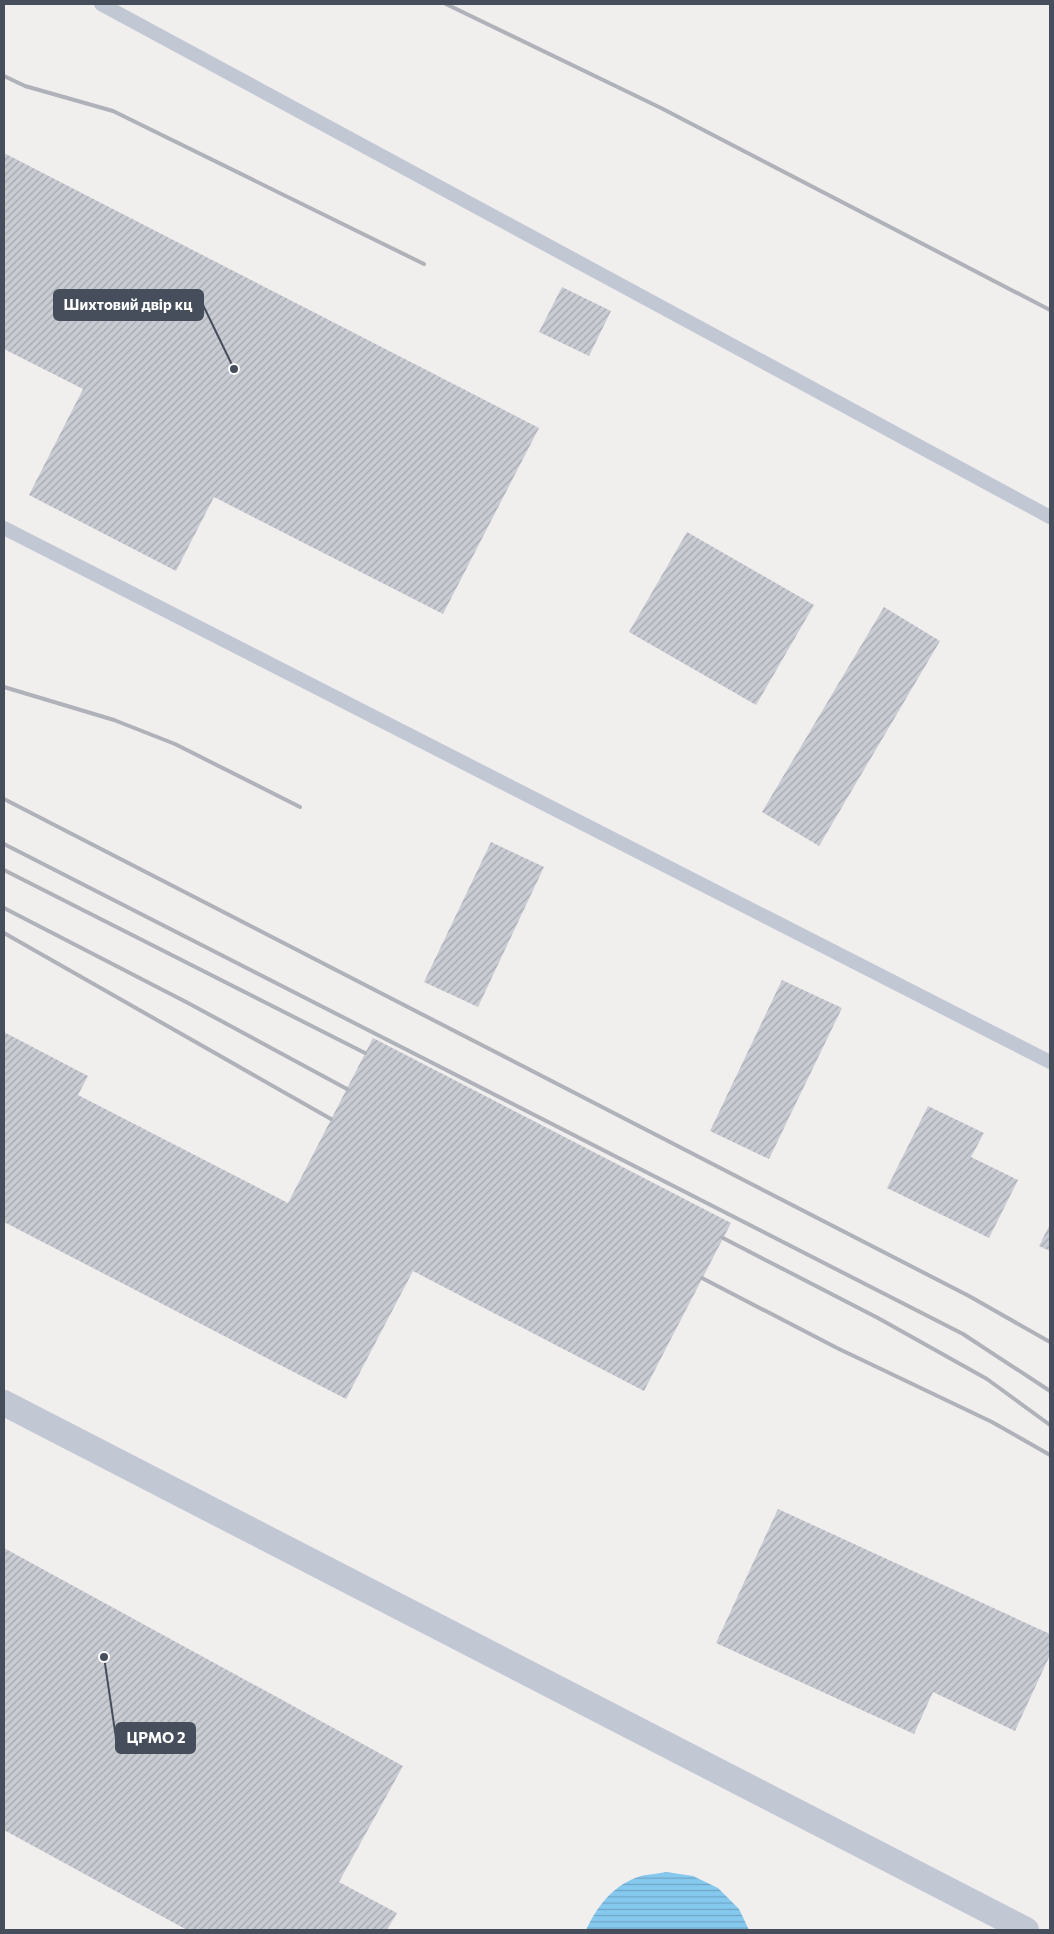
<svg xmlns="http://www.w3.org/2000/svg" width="1054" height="1934" font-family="Commissioner,sans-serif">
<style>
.water{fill:url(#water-rules)}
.building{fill:url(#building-hatch)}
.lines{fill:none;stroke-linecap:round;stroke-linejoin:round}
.lane{stroke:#c1c8d4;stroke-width:14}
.street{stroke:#c1c8d4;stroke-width:26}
.rail{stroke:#b0b2b9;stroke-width:4}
.leader{fill:none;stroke:#464e5c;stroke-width:2}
.callout-dot{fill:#464e5c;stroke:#fff;stroke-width:2}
.callout{fill:#464e5c;stroke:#464e5c;stroke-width:2}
.callout-label{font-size:15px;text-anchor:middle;font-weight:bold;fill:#fff}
</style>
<defs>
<pattern id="water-rules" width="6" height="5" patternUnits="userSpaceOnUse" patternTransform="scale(1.25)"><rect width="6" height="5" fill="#86c9ef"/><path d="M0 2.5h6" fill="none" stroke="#6fa5c5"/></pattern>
<pattern id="building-hatch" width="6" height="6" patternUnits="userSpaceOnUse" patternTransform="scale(1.25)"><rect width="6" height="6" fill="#caccd4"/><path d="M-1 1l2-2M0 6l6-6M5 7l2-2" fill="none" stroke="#a6a8af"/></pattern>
</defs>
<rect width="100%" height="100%" fill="#f1eeee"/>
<path class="water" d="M666,1872L693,1876L718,1888L739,1909L749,1930H586C597,1907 612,1886 638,1877C646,1874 657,1874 666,1872Z"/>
<path class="building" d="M4,153L539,428L443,614L214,497L176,571L29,495L83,389L4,349Z
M562,287L611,311L589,356L539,332Z
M687,532L814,605L756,705L629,632Z
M884,607L940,641L819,846L762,812Z
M491,842L544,867L478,1007L424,982Z
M782,980L842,1008L769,1159L710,1131Z
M4,1032L88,1076L78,1095L288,1203L373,1038L731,1223L644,1391L413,1271L346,1399L4,1222Z
M928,1106L984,1133L971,1157L1018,1180L989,1238L887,1188Z
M1050,1224V1251L1039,1246Z
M778,1509L1050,1634V1655L1015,1731L933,1692L914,1734L716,1643Z
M4,1548L403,1766L339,1882L397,1913L387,1930H187L4,1830Z"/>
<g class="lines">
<path class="lane" d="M101,4L1050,517
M4,528L1050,1062"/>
<path class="street" d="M4,1403L1026,1930"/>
<path class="rail" d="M446,4L661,108L1050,310
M4,76L25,86L113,111L424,264
M4,687L114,720L175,744L300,807
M4,799L969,1296L1050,1342
M4,844L963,1334L1050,1391
M4,870L365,1053
M4,908L188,1003L347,1089
M4,933L331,1119
M723,1238L878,1318L987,1379L1050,1425
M702,1278L837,1348L992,1422L1050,1455"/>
</g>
<path class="leader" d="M234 369L203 305M104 1657L116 1738"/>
<g class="callout-dot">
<circle cx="234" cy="369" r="5"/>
<circle cx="104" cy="1657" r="5"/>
</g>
<g class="callout">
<rect x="54" y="290" width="149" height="30" rx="5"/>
<rect x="116" y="1723" width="79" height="30" rx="5"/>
</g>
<g class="callout-label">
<text x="128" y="310">Шихтовий двір кц</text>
<text x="156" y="1743">ЦРМО 2</text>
</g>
<rect width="1054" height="1934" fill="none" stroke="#464e5c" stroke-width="10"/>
</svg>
